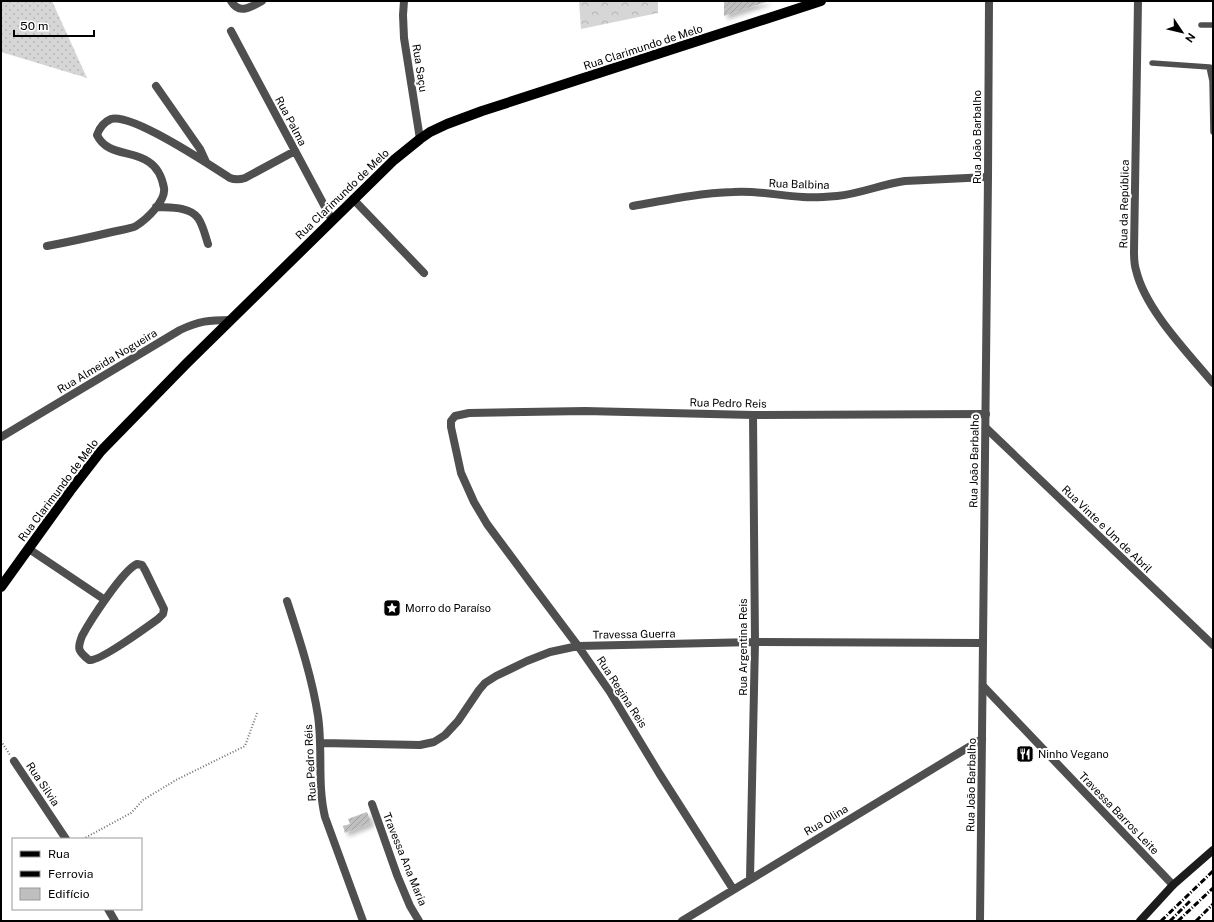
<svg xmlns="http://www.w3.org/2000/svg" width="1214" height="922" font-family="'Public Sans',sans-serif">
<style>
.grass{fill:url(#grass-dots)}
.forest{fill:url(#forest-crowns)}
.building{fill:url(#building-hatch);filter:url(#shadow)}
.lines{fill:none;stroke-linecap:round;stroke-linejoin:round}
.path{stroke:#717171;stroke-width:2;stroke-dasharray:1 2;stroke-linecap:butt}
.service{stroke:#4f4f4f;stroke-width:5.5}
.minor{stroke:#4f4f4f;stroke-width:8}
.tertiary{stroke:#4f4f4f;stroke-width:8}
.secondary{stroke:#1c1c1c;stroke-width:8}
.primary{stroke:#000;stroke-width:10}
.rail{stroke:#000;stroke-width:3;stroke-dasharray:6 2 1 2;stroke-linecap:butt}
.labels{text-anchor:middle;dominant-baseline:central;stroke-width:4;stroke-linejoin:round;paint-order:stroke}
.street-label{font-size:11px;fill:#000;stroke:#fff}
.poi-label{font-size:11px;fill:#000;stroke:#fff;text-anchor:start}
</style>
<defs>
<pattern id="grass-dots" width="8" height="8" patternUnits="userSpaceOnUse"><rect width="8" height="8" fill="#d6d6d6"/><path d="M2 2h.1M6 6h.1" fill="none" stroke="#b6b6b6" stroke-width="1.8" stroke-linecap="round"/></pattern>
<pattern id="forest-crowns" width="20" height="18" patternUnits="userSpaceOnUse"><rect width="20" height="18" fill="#d6d6d6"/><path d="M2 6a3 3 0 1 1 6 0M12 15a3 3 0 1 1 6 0" fill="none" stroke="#b6b6b6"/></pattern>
<pattern id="building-hatch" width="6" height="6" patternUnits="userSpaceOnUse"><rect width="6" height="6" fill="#bfbfbf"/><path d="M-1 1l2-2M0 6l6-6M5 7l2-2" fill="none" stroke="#a2a2a2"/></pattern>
<filter id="shadow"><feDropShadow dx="3.5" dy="3.5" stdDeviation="2" flood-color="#0004"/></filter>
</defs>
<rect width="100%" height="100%" fill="#fff"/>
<path class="grass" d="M1,1H52L87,78L1,52Z"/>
<path class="forest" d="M579,1H658V13L581,29Z"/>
<path class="building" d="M724,1H769L724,16Z
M367,812L371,823L345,833L343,826L350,824L348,819Z"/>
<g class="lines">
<path class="path" d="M1,741L10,755
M83,839L131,813L143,800L176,780L245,746L257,713"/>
<path class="service" d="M1201,25H1213
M1152,63L1209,67
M1213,68L1209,67L1212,81L1213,132"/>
<path class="minor" d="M231,1C239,15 251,7 262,1
M404,1L403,15L404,38L420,139
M1138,1L1134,251C1134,257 1134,264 1136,270C1145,309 1187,352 1213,383
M231,31L332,220
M156,86L200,149L206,162
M353,199L424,273
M633,206C666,200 700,193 733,192C756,190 780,196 803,197C814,198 826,197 837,196C860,194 882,184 905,181L988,177
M156,207C169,208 189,206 198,218C203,225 205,235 208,244
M47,246C69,242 91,237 112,232C120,230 130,229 136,226C147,219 166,201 164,188C162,177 158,168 149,162C132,150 107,156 97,135C99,129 104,122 111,119C132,113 210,165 230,178C235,180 239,180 245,178L295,151
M986,428L1213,645
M1,437L180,330C199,321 209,320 230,320
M29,549L105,600
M137,564L142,565L145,570L164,609L163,614L158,619C147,627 99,662 89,660C78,651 77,649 82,636C90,621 123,570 137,564Z
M287,601C299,638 312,677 318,716C323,750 317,784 325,817L363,921
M983,686L1173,885
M321,743L420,745L434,742L445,735L458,721L479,690L485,683L496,676L527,661L550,652L578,646L755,642L983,643
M14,761L66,839
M372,804L397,875L410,906L419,921
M750,879L755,642L753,415
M733,889L659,773L610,692L578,646L530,582L487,524L474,502L461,473L451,427V421L455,416L469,413L585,411L753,415L986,414
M108,909L115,921
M682,921L982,739"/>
<path class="tertiary" d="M980,921L988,177L989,1"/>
<path class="secondary" d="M1140,921L1173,885L1213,850"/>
<path class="primary" d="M1,587L70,491L101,451L187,363L394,160L420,139L430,132L447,124L482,111L821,1"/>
<path class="rail" d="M1161,921L1213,871
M1170,921L1190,901
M1178,921L1213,888
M1196,921L1213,904"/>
</g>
<defs>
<g id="sight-square" transform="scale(0.9)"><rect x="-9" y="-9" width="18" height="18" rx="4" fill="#000" stroke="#fff"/><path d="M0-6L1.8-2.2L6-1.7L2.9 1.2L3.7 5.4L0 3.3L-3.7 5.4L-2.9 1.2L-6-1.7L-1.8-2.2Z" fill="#fff"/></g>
<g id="restaurant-square" transform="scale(0.9)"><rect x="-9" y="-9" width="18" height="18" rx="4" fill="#000" stroke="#fff"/><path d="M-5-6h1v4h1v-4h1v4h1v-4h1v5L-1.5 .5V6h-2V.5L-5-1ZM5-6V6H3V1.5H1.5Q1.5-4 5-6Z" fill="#fff"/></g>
</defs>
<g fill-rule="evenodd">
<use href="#sight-square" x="392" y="608"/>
<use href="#restaurant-square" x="1025" y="754"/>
</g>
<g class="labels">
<g class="street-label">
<text transform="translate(643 47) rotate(-18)">Rua Clarimundo de Melo</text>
<text transform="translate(420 68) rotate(81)">Rua Saçu</text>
<text transform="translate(291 121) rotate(62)">Rua Palma</text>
<text transform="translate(977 137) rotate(-90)">Rua João Barbalho</text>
<text transform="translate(799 184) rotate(2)">Rua Balbina</text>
<text transform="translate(342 194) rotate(-44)">Rua Clarimundo de Melo</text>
<text transform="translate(1124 204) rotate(-89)">Rua da República</text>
<text transform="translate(107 361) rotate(-31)">Rua Almeida Nogueira</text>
<text transform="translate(728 403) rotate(1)">Rua Pedro Reis</text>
<text transform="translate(974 461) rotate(-89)">Rua João Barbalho</text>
<text transform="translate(58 490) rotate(-53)">Rua Clarimundo de Melo</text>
<text transform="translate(1107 529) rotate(44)">Rua Vinte e Um de Abril</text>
<text transform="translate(634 634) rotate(-1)">Travessa Guerra</text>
<text transform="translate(743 647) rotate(-90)">Rua Argentina Reis</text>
<text transform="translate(622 692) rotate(57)">Rua Regina Reis</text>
<text transform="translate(310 763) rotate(-93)">Rua Pedro Réis</text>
<text transform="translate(43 784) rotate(56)">Rua Silvia</text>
<text transform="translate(971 785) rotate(-89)">Rua João Barbalho</text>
<text transform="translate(1119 813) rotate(46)">Travessa Barros Leite</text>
<text transform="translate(826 820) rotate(-31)">Rua Olina</text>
<text transform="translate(405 859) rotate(68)">Travessa Ana Maria</text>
</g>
<g class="poi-label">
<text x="405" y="608">Morro do Paraíso</text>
<text x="1038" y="754">Ninho Vegano</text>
</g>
</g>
<rect width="1214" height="922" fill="none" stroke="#000000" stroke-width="4"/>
<rect x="12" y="838" width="130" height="72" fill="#ffffff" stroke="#999999"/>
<rect x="20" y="851" width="20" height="6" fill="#000000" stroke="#999999"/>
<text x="48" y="858" font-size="12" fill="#000000">Rua</text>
<rect x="20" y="871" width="20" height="6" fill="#000000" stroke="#999999"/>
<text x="48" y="878" font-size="12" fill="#000000">Ferrovia</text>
<rect x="20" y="888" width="20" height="12" fill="#bfbfbf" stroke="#999999"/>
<text x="48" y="898" font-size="12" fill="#000000">Edifício</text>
<g transform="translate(1182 32) rotate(125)" stroke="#ffffff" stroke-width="3" paint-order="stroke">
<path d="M0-3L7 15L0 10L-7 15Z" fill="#000000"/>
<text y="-6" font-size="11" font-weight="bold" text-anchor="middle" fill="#000000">N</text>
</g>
<path d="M14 30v6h80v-6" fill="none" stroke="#000000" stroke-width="2"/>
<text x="20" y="30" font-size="12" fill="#000000" stroke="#ffffff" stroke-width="3" paint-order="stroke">50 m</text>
</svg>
